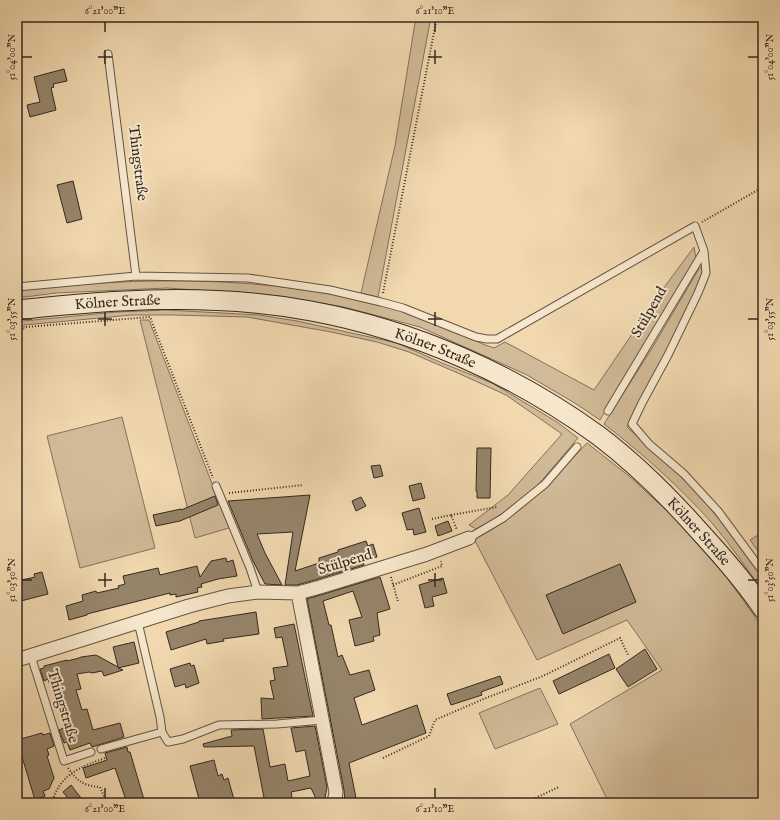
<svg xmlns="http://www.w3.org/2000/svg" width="780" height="820" font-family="'IM FELL English',serif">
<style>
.green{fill:#d1ba97;stroke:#82715c}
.building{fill:#96846a;stroke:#342820}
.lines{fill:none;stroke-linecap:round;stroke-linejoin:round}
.lane-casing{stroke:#635444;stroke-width:9}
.street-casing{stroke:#635444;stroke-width:15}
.secondary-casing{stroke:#342820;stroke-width:21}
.path{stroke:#342820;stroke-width:2;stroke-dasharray:1 2;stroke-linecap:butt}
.lane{stroke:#f6e6cb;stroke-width:7}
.street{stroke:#f6e6cb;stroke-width:13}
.secondary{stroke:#f6e6cb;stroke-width:19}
.ticks{fill:none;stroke:#342820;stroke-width:1.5}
.labels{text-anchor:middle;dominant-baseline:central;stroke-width:4;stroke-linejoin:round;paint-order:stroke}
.street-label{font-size:15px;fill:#342820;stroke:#f6e6cb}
.neatline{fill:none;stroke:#342820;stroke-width:1.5}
.ticks-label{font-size:10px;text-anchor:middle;fill:#342820}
</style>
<rect width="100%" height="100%" fill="#f1d8af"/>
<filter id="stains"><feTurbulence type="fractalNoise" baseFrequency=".005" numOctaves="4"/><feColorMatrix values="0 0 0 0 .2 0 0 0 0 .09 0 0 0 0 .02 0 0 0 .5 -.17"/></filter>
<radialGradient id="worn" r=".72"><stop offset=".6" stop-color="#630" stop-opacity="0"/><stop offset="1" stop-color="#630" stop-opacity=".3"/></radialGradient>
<path class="green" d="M416,17H431L378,297L361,293L395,146Z
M694,247L696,258L600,420L578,405L527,375L485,356L420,327L344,307L278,296L167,288L56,293L17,298V290C142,277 265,274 387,307C401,311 417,314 430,319C452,327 471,341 494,348L505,342L594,390L660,293Z
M703,264L704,271L693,299L627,427L693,488L735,538L763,575V591C746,568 730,544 712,523C679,486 643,454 604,424L654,345L697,272Z
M166,310L259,315L297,321L397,343L442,363L492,383L557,422L578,438L532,492L493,520L476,529L469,525L508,495L562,434L506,395L460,374L409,352L377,342L331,332L247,317L173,315H132L24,325V329L17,331V322L23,321L117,312Z
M140,320H149L229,528L195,538Z
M122,417L155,548L80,568L47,436Z
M587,443L629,476L678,521L723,572L763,628V803H609L570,724L662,670L627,620L537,660L474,539C519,518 553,479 587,443Z
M763,532V558L750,540Z
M540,688L558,724L495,749L479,713Z"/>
<path class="building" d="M64,69L67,81L53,84L54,87L51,88L56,110L30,117L27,105L40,102L34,77Z
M73,181L82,219L67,223L57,185Z
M477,448H491L490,498H477V492L476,491Z
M380,465L383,476L374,478L371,466Z
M421,483L425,498L413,501L409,486Z
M310,495L295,571L319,563V558L338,552V550L366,541L368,546L373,544L377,557L363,561L364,565L318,579L297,585H285L293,532L257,534L265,553L282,585L265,584L253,561L228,501Z
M215,496L218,505L180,521L156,526L153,515L181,509V510Z
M361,497L366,506L356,511L352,501Z
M419,508L426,532L414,535L413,529L407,530L402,513Z
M448,521L452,531L438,536L435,526Z
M226,558L227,562L233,560L237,576L218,579L201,584L202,587L197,588L198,592L176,597V594L170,595V593L87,614V615L69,620L66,606L83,601L82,595L96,591L97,593L119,588L118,586L125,584L123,576L158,568L160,575L197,566L200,577L211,561Z
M620,564L636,602L563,634L546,595Z
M42,572L48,594L17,602V581L35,577L34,574Z
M380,577L390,609L377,613L380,635L373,637L374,641L355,646L349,620L362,617L353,591L323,601L329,625H331L338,657L342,655L350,675L369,670L375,690L354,698L362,725L417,705L426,733L349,763L357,803H345L344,790L307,599Z
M443,578L447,593L432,597L434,606L425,608L419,585Z
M256,612L259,634L223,639L224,641L207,644L206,639L171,650L166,632L199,622V621Z
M294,624L313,716L262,719L261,698L274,699L270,681L275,680L273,668L288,666L282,637L276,638L274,628Z
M134,642L139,663L118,668L123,670L104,676L102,671L92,673L89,672L77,674L81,689L76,690L82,710L87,709L93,730L120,723L124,737L92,747L90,743L70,750L67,742L64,743L59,730L64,728L51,682L49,683L48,679L44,681L40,669L44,668V666L67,660V661L79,658L81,657L96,655L118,667L113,647Z
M645,649L657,669L628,687L616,669Z
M609,654L615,668L559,694L553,681Z
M190,663L191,666L194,665L199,683L186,688L185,684L175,687L170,669Z
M500,676L503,684L481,692L482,695L451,705L447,694Z
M315,726L327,787L324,803H318L311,788L291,792L293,803H265L254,746L204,747L203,744L232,736L231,730L263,729L270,767L285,764L288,781L310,776L305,750L296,752L291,728Z
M42,733L43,735L50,733L54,746L47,749L49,755L47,756L54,778L49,789L43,791L45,796L35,800L17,740Z
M127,747L128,752H130L145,803H127L115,768L86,778L83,768L107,760L105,753Z
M214,760L218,776L222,774L224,780L228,778L235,803H200L190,766Z
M71,785L74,789L85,803H72L63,792Z"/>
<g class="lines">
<g class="lane-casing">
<path id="lane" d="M108,54L136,276
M704,251L706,273L698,293L668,355L642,403L632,424L649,444L684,474L718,511L763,572
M17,287L136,276L248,278L330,290L381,302L403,308L476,337L487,339H497L695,226L704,251L608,411
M216,486L250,568L258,592
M469,538L503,518L545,484L577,447
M138,622L160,717L162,732
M31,656L64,761L91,752
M101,749L162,732L168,742L183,739L219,725L277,724L322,720"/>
</g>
<g class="street-casing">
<path id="street" d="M298,593L336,792L334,803
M17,660L189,606L228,596L258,592L298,593L320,587L427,554L469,538"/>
</g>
<g class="secondary-casing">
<g id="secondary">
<path id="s1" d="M17,310C114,299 215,293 311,311C414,330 514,374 599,436C636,464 670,498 701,533C723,557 745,582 763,609"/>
</g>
</g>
<path class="path" d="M702,222L763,187
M383,293L437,17
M26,327L150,317L213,478
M229,493L303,485
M451,515L497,507
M432,519L451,515L457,530
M391,577L398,602
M393,585L442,566L441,561
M383,758L429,736L435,720L486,698L543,676L620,638L628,655
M68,768C77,781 84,786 100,787L107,803
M52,803C59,775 80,767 105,758
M529,803V801L559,787"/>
<use href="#lane" class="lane"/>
<use href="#street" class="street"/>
<use href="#secondary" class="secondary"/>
</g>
<path class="ticks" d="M105,22V32M435,22V32M105,50V64M435,50V64M22,57H32M98,57H112M428,57H442M748,57H758M105,312V326M435,312V326M22,319H32M98,319H112M428,319H442M748,319H758M105,573V587M435,573V587M22,580H32M98,580H112M428,580H442M748,580H758M105,788V798M435,788V798"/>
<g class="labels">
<g class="street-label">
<text transform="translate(138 163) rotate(83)">Thingstraße</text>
<text stroke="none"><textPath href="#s1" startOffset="101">Kölner Straße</textPath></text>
<text transform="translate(649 312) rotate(-60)">Stülpend</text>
<text stroke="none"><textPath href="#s1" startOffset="425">Kölner Straße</textPath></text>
<text stroke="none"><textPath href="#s1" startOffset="750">Kölner Straße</textPath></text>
<text transform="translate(345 562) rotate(-17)">Stülpend</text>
<text transform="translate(63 706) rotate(73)">Thingstraße</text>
</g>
</g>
<rect width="780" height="820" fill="none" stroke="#f1d8af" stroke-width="44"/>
<rect x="22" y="22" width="736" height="776" class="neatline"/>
<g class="ticks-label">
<text x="105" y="14">6°21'00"E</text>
<text x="435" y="14">6°21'10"E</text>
<text transform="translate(11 57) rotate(-90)" y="4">51°04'00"N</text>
<text transform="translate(769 57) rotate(-90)" y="4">51°04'00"N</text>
<text transform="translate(11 319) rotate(-90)" y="4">51°03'55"N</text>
<text transform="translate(769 319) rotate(-90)" y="4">51°03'55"N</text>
<text transform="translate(11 580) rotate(-90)" y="4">51°03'50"N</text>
<text transform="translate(769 580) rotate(-90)" y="4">51°03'50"N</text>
<text x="105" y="812">6°21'00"E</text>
<text x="435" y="812">6°21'10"E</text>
</g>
<rect width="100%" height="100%" filter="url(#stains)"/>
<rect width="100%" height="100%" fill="url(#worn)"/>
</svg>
